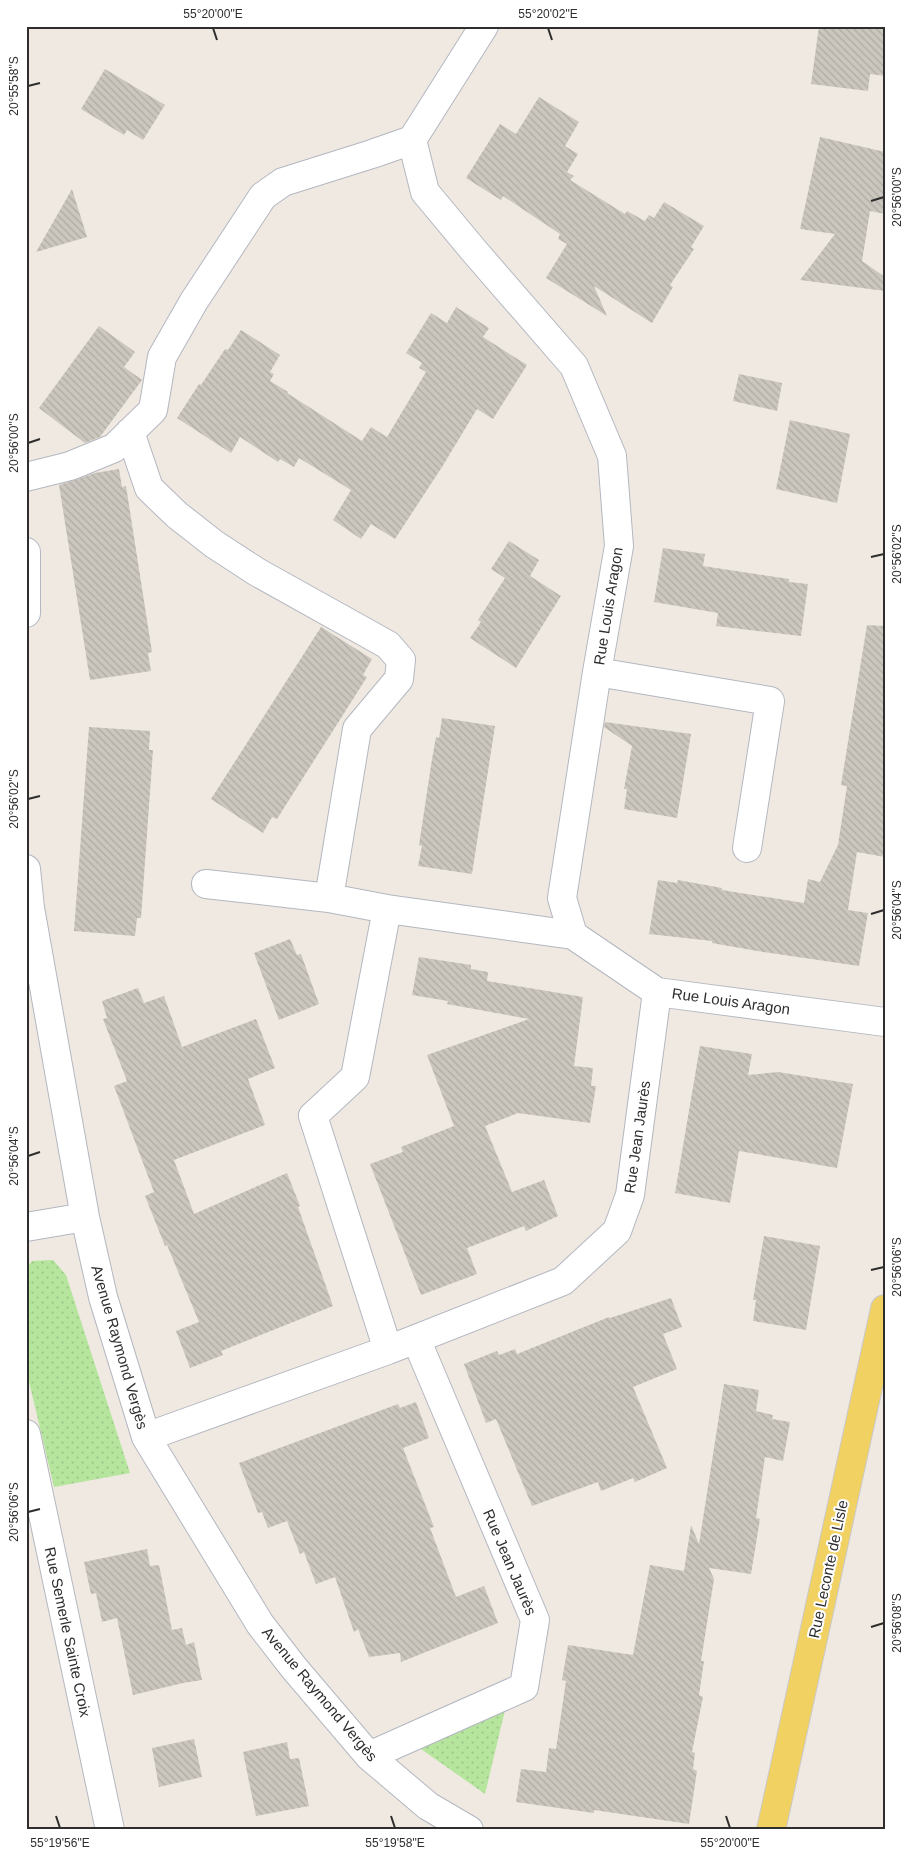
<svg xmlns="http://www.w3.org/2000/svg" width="911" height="1856" font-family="Helvetica,sans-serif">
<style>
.green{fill:url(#green-dots)}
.building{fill:url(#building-back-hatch)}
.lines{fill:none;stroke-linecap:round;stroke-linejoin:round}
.minor-casing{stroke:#b4b7c1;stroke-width:30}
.major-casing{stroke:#c9c9c9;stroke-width:30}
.minor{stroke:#fff;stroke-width:28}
.major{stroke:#f2d163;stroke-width:28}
.ticks{fill:none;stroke:#2e2e2e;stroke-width:2}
.labels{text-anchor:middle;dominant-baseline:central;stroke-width:4;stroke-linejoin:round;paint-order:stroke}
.street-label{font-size:15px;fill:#2e2e2e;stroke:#fff}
.neatline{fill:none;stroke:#2e2e2e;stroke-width:2}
.ticks-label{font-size:12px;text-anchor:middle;fill:#2e2e2e}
</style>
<defs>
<pattern id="green-dots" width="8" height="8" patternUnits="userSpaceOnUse" patternTransform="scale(1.25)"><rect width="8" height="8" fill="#b6e59e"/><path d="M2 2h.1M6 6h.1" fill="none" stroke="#9dc588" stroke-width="1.8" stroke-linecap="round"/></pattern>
<pattern id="building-back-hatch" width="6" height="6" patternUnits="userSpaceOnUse" patternTransform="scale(1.25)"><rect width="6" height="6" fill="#cbc7bf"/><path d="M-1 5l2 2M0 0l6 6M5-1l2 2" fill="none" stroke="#afaba4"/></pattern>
</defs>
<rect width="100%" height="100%" fill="#efe9e1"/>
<path class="green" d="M53,1260L66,1275L130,1473L54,1487L26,1369V1269L32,1261Z
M505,1710L485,1794L421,1749Z"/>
<path class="building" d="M819,26H885V76L870,74L868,91L811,84Z
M105,69L165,105L143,140L127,130L124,135L81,109Z
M539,97L579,122L565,146L578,154L567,172L574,176L570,180L625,214L627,211L645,221L649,215L654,218L664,202L704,226L691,247L694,249L670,285L673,287L652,323L594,286L607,316L546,278L567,244L558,239L560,234L503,196L501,200L466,178L500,124L516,134Z
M820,137L885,152V214L870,211L862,261L885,277V291L800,280L835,234L800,229Z
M72,189L87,237L36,252Z
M456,307L489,328L483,337L527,365L493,419L477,409L442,467L395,539L371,524L361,539L333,520L351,490L299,458L294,467L280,459L278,462L240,437L231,453L177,418L199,384L201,385L225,349L228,350L241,330L280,355L270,372L274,374L270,381L288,392L287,393L362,441L371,427L387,437L426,372L419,368L422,363L406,353L431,313L447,323Z
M99,326L135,352L124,367L142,380L100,437L85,443L39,408Z
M739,374L782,383L777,411L733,401Z
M790,420L850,434L837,503L776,489Z
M119,469L122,487L126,486L152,652L148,653L151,671L90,680L59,485L95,473Z
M509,541L539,560L530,576L561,596L516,668L470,638L481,622L478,620L505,578L491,569Z
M663,548L705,554L703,566L789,579V582L808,584L801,636L716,626L718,613L654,602Z
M867,625L885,626V857L857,852L848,910L868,913L859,966L757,951L712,943V941L649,934L658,880L677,883L678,880L722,888V890L804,903L808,879L820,882L838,845L847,786L841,785Z
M321,627L372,659L363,675L367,677L277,819L272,817L263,833L211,799Z
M442,718L495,726L472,874L418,866L422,846L419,845L432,759L436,737L439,738Z
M605,722L691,734L677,818L624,809L627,789H624L632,746L604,727Z
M89,727L150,731L149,750H153L141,918H137L135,936L74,931Z
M290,939L297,955L301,954L319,1004L279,1020L254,953Z
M419,957L471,965V969L488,972L487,981L583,997L574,1066L593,1068L591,1086H596L590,1123L518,1113L485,1126L512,1192L544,1180L558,1216L526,1231L524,1226L467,1248L477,1274L421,1295L370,1164L403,1152L401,1147L454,1126L427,1055L529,1019L447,1004L448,1001L412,995Z
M138,988L144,1003L164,996L182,1047L256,1019L275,1068L248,1079L265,1125L174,1160L194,1214L287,1173L300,1206L298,1207L333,1306L221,1351L223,1355L190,1368L176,1331L199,1322L167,1245L165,1246L145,1196L154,1192L114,1086L127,1081L103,1019L107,1018L102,1001Z
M700,1046L752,1054L748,1075L778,1072L853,1084L837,1168L739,1151L730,1203L675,1193Z
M764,1236L820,1246L806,1330L753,1321L756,1300H753Z
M671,1298L682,1327L663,1334L677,1369L633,1387L667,1468L635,1482L633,1478L601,1491L598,1482L532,1506L496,1419L486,1423L464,1364L497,1351L499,1355L515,1349L517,1354L609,1317L610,1318Z
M724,1384L759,1390L756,1411L773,1415L772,1419L790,1422L783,1461L765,1457L756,1518L760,1519L751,1574L709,1568L714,1579L701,1661H704L699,1695L703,1697L692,1752L695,1753L693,1769L697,1771L689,1824L594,1810V1813L516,1802L521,1769L546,1772L549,1748L556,1749L566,1681L562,1680L568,1645L633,1655L650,1565L684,1571L691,1525L699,1544Z
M416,1402L429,1438L403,1448L434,1527L430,1528L456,1597L484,1586L498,1623L401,1662L400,1653L369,1657L358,1629L354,1632L335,1577L316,1584L304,1552L300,1554L287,1521L268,1528L262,1512L258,1513L239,1463L398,1404L400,1408Z
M147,1549L150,1566L159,1565L172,1630L182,1628L186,1645L194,1642L202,1680L183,1683L133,1695L117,1618L102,1622L96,1593L91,1594L84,1562Z
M194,1739L202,1777L159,1787L152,1748Z
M287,1742L290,1759L299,1758L309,1806L256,1816L243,1752Z"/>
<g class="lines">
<g class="minor-casing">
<path id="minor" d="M484,26L412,140L425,192L475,252L574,366L612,456L619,546L597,672L562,898L573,935L657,992L885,1022
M130,432L149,488L177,515L214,544L257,572L388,645L401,660L399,679L357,729L329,898
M26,477L70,466L114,448L153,410L162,357L194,301L263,196L283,182L372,154L412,140
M26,552V613
M597,672L770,701L747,848
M26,869L30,908L85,1217L103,1297L146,1437L260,1624L294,1668L369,1756L428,1806L469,1830
M206,884L329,898L387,909L573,935
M387,909L355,1077L313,1116L388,1350
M26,1227L85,1217
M26,1434L110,1830
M146,1437L388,1350L563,1281L617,1231L630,1195L657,992
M369,1756L524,1687L535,1620L416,1339"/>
</g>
<g class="major-casing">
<path id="major" d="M771,1830L885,1309"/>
</g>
<use href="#minor" class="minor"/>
<use href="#major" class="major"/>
</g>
<path class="ticks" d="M213,28L217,40M548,28L552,40M28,86L40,83M871,201L884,197M28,443L40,439M871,557L884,554M28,799L40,796M871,914L884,910M28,1156L40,1152M871,1270L884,1267M28,1512L40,1509M871,1627L884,1623M56,1816L60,1828M391,1816L395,1828M726,1816L730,1828"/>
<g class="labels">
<g class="street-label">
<text transform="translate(608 606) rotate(-81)">Rue Louis Aragon</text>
<text transform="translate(731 1001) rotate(8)">Rue Louis Aragon</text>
<text transform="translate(637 1137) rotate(-82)">Rue Jean Jaurès</text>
<text transform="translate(120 1347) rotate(74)">Avenue Raymond Vergès</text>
<text transform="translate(510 1562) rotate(67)">Rue Jean Jaurès</text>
<text transform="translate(828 1569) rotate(-78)">Rue Leconte de Lisle</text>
<text transform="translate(68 1632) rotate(78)">Rue Semerle Sainte Croix</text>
<text transform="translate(320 1694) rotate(50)">Avenue Raymond Vergès</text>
</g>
</g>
<rect width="911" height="1856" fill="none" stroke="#ffffff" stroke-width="55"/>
<rect x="28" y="28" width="856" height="1800" class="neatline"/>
<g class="ticks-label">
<text x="213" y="18">55°20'00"E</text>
<text x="548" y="18">55°20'02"E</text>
<text transform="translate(14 86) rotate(-90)" y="4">20°55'58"S</text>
<text transform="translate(897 197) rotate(-90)" y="4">20°56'00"S</text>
<text transform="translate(14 443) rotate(-90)" y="4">20°56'00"S</text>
<text transform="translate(897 554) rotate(-90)" y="4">20°56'02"S</text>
<text transform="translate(14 799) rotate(-90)" y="4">20°56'02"S</text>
<text transform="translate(897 910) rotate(-90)" y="4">20°56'04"S</text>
<text transform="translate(14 1156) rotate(-90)" y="4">20°56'04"S</text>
<text transform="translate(897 1267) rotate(-90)" y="4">20°56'06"S</text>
<text transform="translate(14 1512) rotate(-90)" y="4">20°56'06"S</text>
<text transform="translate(897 1623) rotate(-90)" y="4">20°56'08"S</text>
<text x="60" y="1847">55°19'56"E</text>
<text x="395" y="1847">55°19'58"E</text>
<text x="730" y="1847">55°20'00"E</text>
</g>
</svg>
